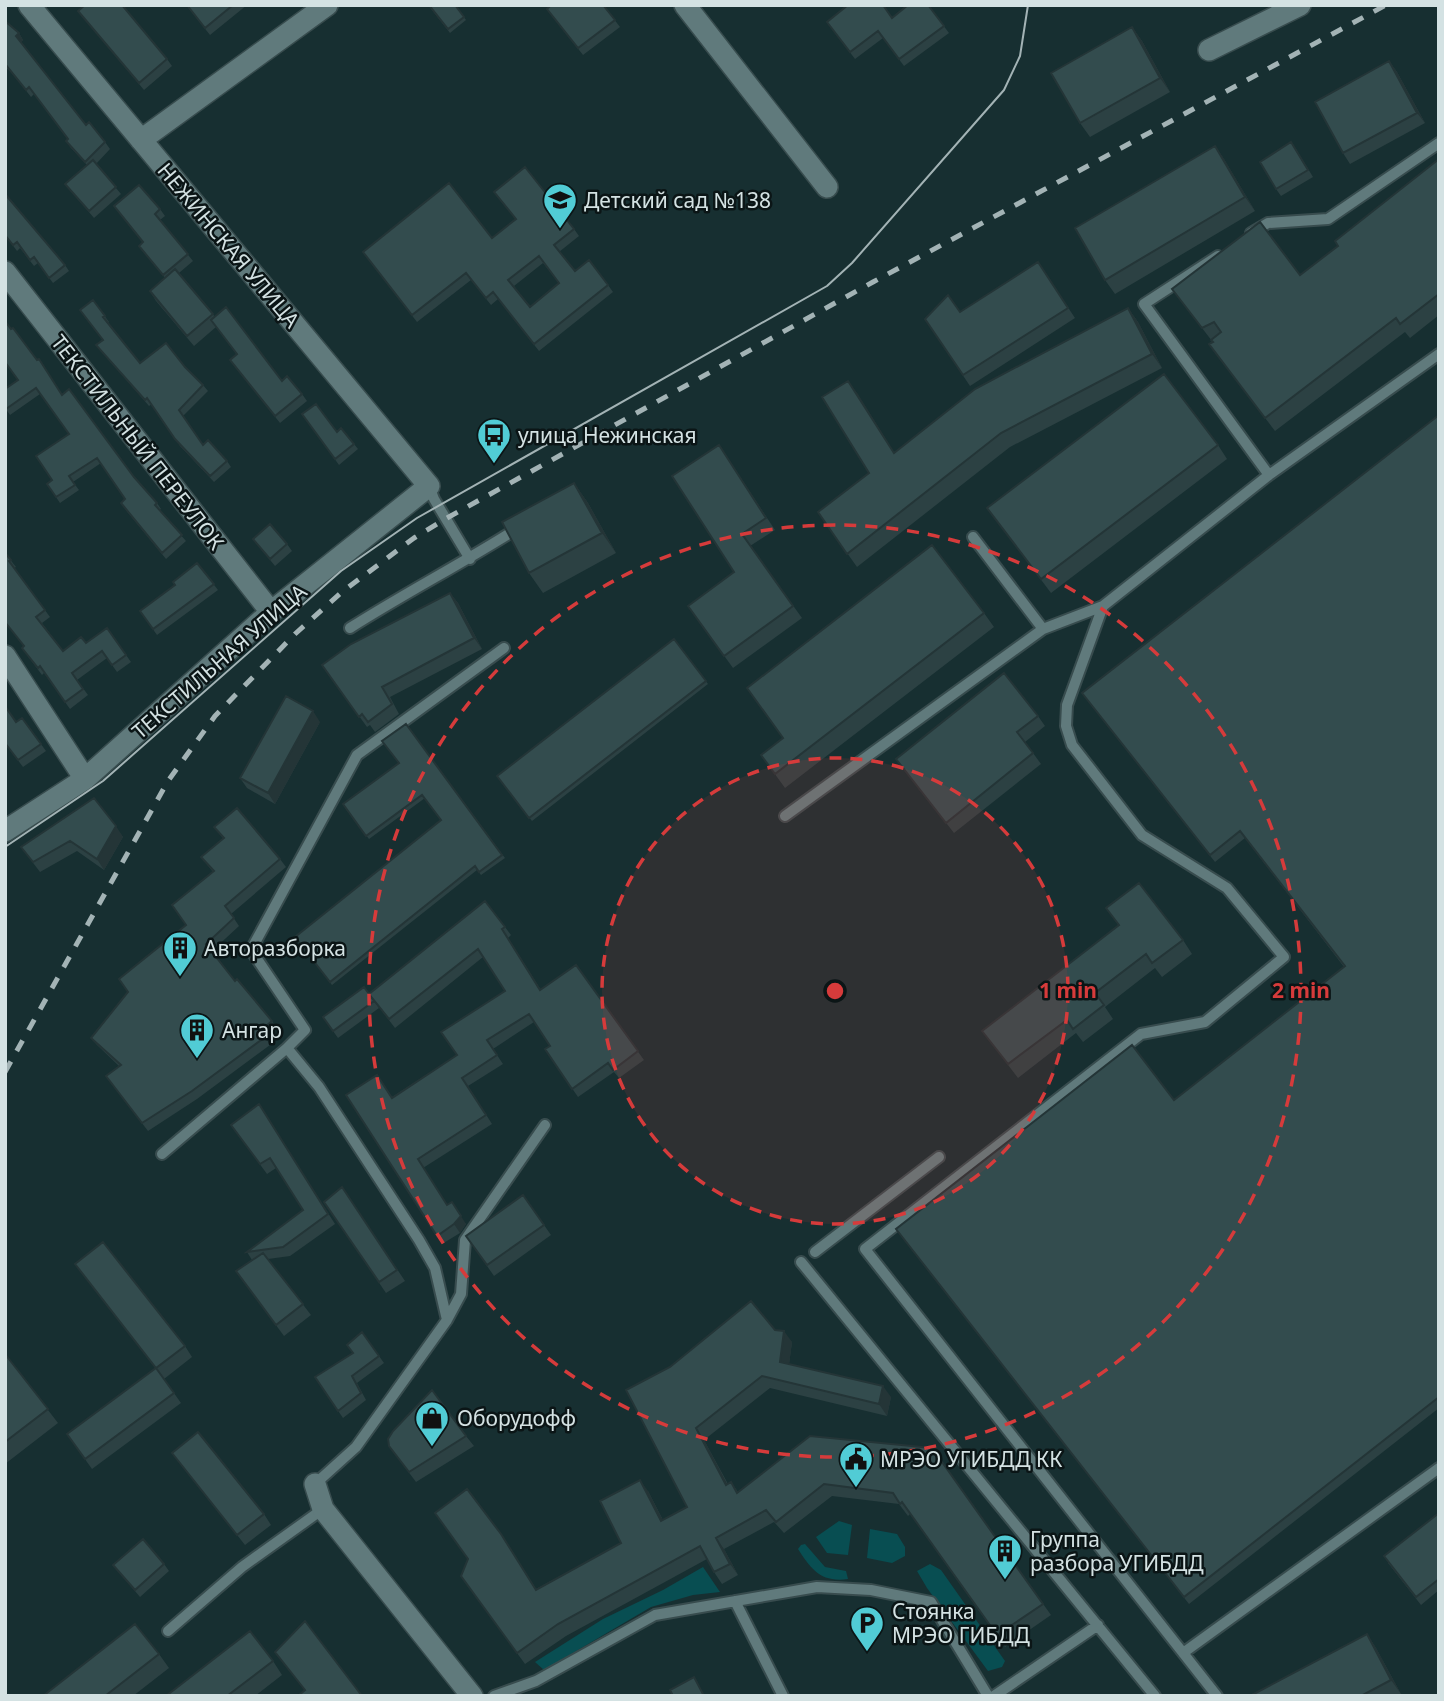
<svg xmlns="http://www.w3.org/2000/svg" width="1444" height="1701" font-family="'Noto Sans',sans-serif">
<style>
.green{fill:#084e52}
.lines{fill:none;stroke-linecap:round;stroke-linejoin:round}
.lane-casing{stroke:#384c4e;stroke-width:14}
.street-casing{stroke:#384c4e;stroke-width:24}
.lane{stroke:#607a7c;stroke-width:10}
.street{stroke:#607a7c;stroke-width:21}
.tram{stroke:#a3b3b5;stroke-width:2}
.rail{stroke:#a3b3b5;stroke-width:5;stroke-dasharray:12 12;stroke-linecap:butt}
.wall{fill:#2c4143;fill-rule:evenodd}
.shaded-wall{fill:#243537}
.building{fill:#334c4e;stroke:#243537;stroke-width:2;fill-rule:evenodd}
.ring{fill:none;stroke:#d63b3b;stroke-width:3.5;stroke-dasharray:12 9}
.labels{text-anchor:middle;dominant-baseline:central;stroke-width:5;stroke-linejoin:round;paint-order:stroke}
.poi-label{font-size:21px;fill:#d4e2e3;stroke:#0b1516;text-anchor:start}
.street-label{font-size:21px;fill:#d4e2e3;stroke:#0b1516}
.centre{fill:#d63b3b;stroke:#0b1516;stroke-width:3.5}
.ring-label{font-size:21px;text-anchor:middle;font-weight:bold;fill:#d63b3b;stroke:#0b1516;stroke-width:5;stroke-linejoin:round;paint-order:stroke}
</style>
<rect width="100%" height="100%" fill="#172f31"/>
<path class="green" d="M839,1521L852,1525L848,1555L827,1553L816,1537Z
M870,1529L897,1534L905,1547V1556L892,1563L867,1558Z
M805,1544L825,1567L846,1571L848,1579C821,1583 811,1569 798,1549L801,1545Z
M930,1564L941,1570L1005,1661L1002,1667L988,1671L927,1588L917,1571Z
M703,1567L720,1592L693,1595L651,1607L544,1670L535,1662L603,1619L663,1590Z"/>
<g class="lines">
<g class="lane-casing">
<path id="lane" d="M1251,233L1268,223L1328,219L1439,143
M1218,256L1144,304L1269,475
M429,486L434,499L470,559
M973,537L1043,629
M350,628C405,593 463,563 518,528
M785,816L1043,629L1103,606
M162,1154L287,1048
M815,1252L939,1157
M801,1262L1155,1696
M447,1320L435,1268L419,1240L319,1087L287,1048L305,1030L251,950L357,755L504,648
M315,1484L356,1447L447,1320L461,1294L465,1240L545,1125
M735,1601L783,1696
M168,1631L242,1567L323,1509
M1183,1653L1439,1468
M494,1696L536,1681L655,1615L817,1587L871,1590L931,1602L988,1696
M994,1696L1098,1625
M1217,1696L865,1249L1141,1034L1205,1022L1284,957L1227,888L1142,835L1072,745L1066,726L1067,705L1103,606L1269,475L1439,354"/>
</g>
<g class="street-casing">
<path id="street" d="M685,5L827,187
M1209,50L1300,5
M141,140L327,5
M5,272L271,612
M5,656L85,779
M5,831L85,779L271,612L429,486L29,5
M315,1484L323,1509L472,1696"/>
</g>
<use href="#lane" class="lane"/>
<use href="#street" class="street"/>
<path class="tram" d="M5,847L103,781L341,571L417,518L827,286L852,263L1004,90L1020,56L1028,5"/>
<path class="rail" d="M5,1072L168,781L215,716L295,634L342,592L414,538L447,518L873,282L1386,5"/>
</g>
<path class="wall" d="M186,5H247L210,35Z
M428,5H455L466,20L450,33Z
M603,5L620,27L583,55L547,9Z
M928,5L949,33L904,66L883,38L855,59L827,22L892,18Z
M78,11L167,59L172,66L144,90Z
M5,21L19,33L23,40L21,42L86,125L105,142L110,149L96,164L121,194L94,218L65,184L87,165L71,148L66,141L68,140L34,94L31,97L13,74L5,67Z
M1132,27L1142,41L1170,92L1090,137L1080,123Z
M1389,61L1397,72L1425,123L1350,164L1343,153Z
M1215,146L1224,159L1255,211L1115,294L1105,280Z
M1296,149L1313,177L1281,196L1276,189Z
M1439,159V315L1410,338L1405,332L1275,431L1219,358L1209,344L1212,341L1172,289L1300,275L1338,246Z
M114,206L160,209L165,216L160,220L193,261L179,273L215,317L282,381L302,394L307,401L280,423L230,360L237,355L216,327L194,346L156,301L150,291L165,278L139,246L143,242Z
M574,229L579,236L559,252L575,271L608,285L613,292L539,351L498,299L491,305L471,280L417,322L368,259L492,238ZM543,263L559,283L530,307L514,286Z
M5,235L65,265L69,271L53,283L38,263L34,266L20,248L17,251Z
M1038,262L1075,318L970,386L925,319L960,312Z
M93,300L109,322L108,323L140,363L185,367L203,385L208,391L183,416L203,445L227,461L231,467L214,482L180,446L152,404L149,406L96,345L103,340Z
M1128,308L1138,322L1162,368L1010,447L857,567L818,512L869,473L848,381L894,453Z
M18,380L62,395L157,503L161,509L159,510L186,541L166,559L125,509V499L101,463L73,482L79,490L60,503L47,484L52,480L69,434L40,394L10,415L5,408Z
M302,414L337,432L354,444L358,449L339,465Z
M1439,415V1408L1189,1604L901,1236L1174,1100L1344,967L1245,838L1215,862L1087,700Z
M1218,445L1227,459L1051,593L987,508Z
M727,457L775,530L750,546L802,618L733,668L688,606L734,572Z
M574,483L588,503L616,553L543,593L529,573Z
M253,539L287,544L292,551L275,566Z
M5,553L16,567L14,568L50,617L42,623L63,651L86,643L107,628L131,662L117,672L107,658L77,680L88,695L70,709L44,673L42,675L27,655L24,647Z
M197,563L218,590L157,635L140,611L175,585Z
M450,593L458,603L482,649L390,697L399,714L375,732L370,725L367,727L322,665Z
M984,613L994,627L785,788L761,755Z
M674,639L708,684L532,821L497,776Z
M1038,716L1045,726L1025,742L1041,764L954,833L896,759Z
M22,718L46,751L23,767L5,743L16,722Z
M320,722L275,804L247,788L240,778Z
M406,724L505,858L481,875L477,870L332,985L295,937L441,820L425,798L369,839L345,808L399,763Z
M94,798L123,837L104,870L77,851L40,872L21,847Z
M214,827L280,859L286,867L231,914L239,926L212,951L235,981L272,1021L277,1029L266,1038L270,1045L197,1099L148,1131L106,1076L119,1066L97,1045L91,1038L186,925L213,872L201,857L223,838Z
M1106,908L1183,940L1192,954L1162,977L1155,968L1105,1007L1113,1019L1083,1042L1076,1033L1018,1078L982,1031L1119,926Z
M505,927L511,935L508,938L541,990L576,965L644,1060L619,1078L614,1072L578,1097L545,1049L550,1046L534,1022L493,1049L503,1064L468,1086L492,1124L423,1168L447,1205L466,1224L460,1233L442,1244L437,1236L392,1097L457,1055L505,991L483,957L395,1028L369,994Z
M364,987L379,1008L338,1038L323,1017Z
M265,1114L335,1224L290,1256L268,1259L311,1315L284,1336L236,1271L252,1260L247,1252L303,1210L276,1168L267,1174L231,1125Z
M342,1187L405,1281L386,1293L324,1202Z
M523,1195L551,1235L494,1276L466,1236Z
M75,1264L185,1346L192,1357L164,1379L181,1403L92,1469L67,1434L156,1369Z
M775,1330L792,1342L789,1364L891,1397L887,1416L770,1388L704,1440L728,1484L731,1482L738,1492L932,1448L1051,1615L1005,1647L910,1514L908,1516L899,1504L832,1496L784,1533L774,1522L724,1549L738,1575L722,1584L714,1572L707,1559L566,1636L525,1664L461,1576L509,1546L536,1589L621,1543L648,1491L663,1520L687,1507L626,1390Z
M362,1332L384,1363L357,1383L366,1400L343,1418L315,1377L353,1353Z
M5,1354L58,1423L5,1464Z
M466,1436L474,1446L416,1482L389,1446Z
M172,1453L264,1514L271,1525L245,1545Z
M1439,1513V1590L1421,1605L1388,1563Z
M164,1564L169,1571L140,1597L113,1565Z
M1367,1634L1376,1648L1401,1694L1397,1696H1250Z
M159,1654L169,1668L133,1696H43Z
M273,1661L282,1675L255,1696H166Z"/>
<path class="shaded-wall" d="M1132,27L1142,41L1170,92L1160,78Z
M19,33L23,40L21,43L16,36Z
M1389,61L1397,72L1425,123L1417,113Z
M1215,146L1224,159L1255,211L1245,197Z
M1128,308L1138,322L1162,368L1152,354Z
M848,381L858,394L903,467L894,453Z
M574,483L588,503L616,553L602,533Z
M450,593L458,603L482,649L474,638Z
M313,711L320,722L275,804L268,793Z
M116,826L123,837L104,870L97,859Z
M452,1202L466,1224L460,1233L454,1224Z
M784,1331L792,1342L788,1373L780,1362Z
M883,1386L891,1397L887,1416L879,1404Z
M696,1428L704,1440L734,1497L726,1485Z
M640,1480L648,1491L669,1532L661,1521Z
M716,1538L724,1549L738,1575L730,1564Z
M1367,1634L1376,1648L1401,1694L1391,1680Z"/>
<path class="building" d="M85,5H122L167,59L139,83L78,11Z
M187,5H233L205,28Z
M429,5H455L464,17L448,29Z
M551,5H603L615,20L578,48L547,9Z
M848,5H883L892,18L908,5H928L944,26L899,59L878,31L850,52L827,22Z
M5,21L19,33L16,36L86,125L89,122L105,142L85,162L66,141L68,139L29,87L26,90L5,64Z
M1132,27L1160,78L1080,123L1051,73Z
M1389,61L1417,113L1343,153L1315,102Z
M1291,142L1308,170L1276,189L1260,162Z
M1215,146L1245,197L1105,280L1075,228Z
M1439,159V294L1400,324L1396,318L1265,418L1209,344L1213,342L1211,340L1221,332L1214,322L1202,328L1172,289L1260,222L1300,275L1338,246L1335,241Z
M93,160L116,187L89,211L65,184Z
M525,167L574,229L554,245L575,271L589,260L608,285L534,344L493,292L486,298L466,273L412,315L363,252L449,183L492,238L516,219L494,192ZM539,256L559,283L530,307L508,280Z
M139,185L160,209L155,214L188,254L163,275L139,246L143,242L114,206Z
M5,194L65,265L49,278L34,257L30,260L17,242L13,245L5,235Z
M1038,262L1068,308L963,375L925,319L948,295L960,312Z
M175,269L213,314L187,336L150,291Z
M93,300L105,316L103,317L140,363L166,343L185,367L203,385L179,410L203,445L208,440L227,461L210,476L175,439L147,398L145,400L96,345L103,340L80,310Z
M226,307L282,381L287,376L302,394L275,416L230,360L237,354L211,320Z
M1128,308L1152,354L1001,433L847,554L818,512L869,473L822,397L848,381L894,453L975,389Z
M5,321L11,329L13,328L37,360L39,359L62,395L69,389L134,477L157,503L155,505L182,535L162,553L121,503L125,499L97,458L69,476L75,485L56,497L47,484L52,480L36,456L69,434L36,388L6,409L5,408V389L18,380L5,362Z
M1164,374L1218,445L1041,579L987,508Z
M316,404L337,432L341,428L354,444L335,459L302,414Z
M1439,415V1397L1184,1597L896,1229L1132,1045L1174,1100L1345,966L1240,831L1210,855L1082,693Z
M719,445L766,518L742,534L793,606L724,656L688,606L734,572L672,476Z
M574,483L602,533L529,573L502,522Z
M270,524L287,544L270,559L253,539Z
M932,545L984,613L775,774L761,755L783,738L747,688Z
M5,553L11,560L9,561L45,610L36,617L63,651L81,637L86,643L107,628L126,655L112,665L102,651L72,673L83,689L65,702L40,666L38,668L22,648L24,646L5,622Z
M197,563L214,584L153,629L140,611L175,585L173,582Z
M450,593L474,638L382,687L392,704L368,722L362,714L359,717L322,665L351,644Z
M674,639L706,681L529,818L497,776Z
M1004,673L1038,716L1017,732L1033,753L946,823L896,759Z
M286,696L313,711L268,793L240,778Z
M5,706L16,722L22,718L41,744L18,760L5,743Z
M406,724L502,855L479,872L475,866L330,982L295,937L441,820L422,795L366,836L343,804L399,763L382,741Z
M94,798L116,826L97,859L70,841L33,862L21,847Z
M237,808L280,859L225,906L234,918L206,944L235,981L237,979L272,1021L260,1031L265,1037L192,1091L142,1123L106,1076L121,1065L91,1038L128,992L119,979L186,925L172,905L214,871L201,857L224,838L214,827Z
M1139,883L1183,940L1152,963L1146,954L1095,993L1104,1005L1073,1029L1067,1020L1008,1064L982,1031L1119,925L1106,908Z
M485,901L505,927L502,929L540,990L576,965L638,1051L613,1070L608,1063L572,1089L545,1049L550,1046L529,1014L487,1040L497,1055L462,1078L486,1115L418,1159L447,1205L452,1202L461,1216L454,1224L437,1236L346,1095L377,1075L392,1098L457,1055L441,1032L505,991L478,949L389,1019L369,994Z
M364,987L374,1001L333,1031L323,1017Z
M259,1104L328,1214L283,1247L247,1252L303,1210L270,1158L260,1164L231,1125Z
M342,1187L397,1270L379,1282L324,1202Z
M523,1195L544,1225L487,1265L466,1236Z
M103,1242L185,1346L156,1368L75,1264Z
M263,1253L303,1304L276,1325L236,1271Z
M751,1301L775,1330L784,1331L780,1362L883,1386L879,1404L762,1376L696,1428L726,1485L731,1482L737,1493L810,1436L932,1448L1043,1604L997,1635L902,1502L900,1504L893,1493L824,1484L776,1522L766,1510L716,1538L730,1564L714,1572L700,1546L558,1624L517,1653L461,1576L468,1559L435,1513L467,1489L501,1534L536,1590L621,1543L600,1501L640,1480L661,1521L687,1507L626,1390L670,1367Z
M362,1332L379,1356L352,1376L361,1393L338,1411L315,1377L353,1353L347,1345Z
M5,1354L48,1409L5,1442Z
M156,1368L174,1393L85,1459L67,1434Z
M432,1390L466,1436L409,1472L389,1446L388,1439L393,1431Z
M198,1432L264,1514L237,1535L172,1453Z
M1439,1513V1579L1416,1597L1384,1556Z
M143,1539L164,1564L135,1590L113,1565Z
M305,1621L356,1688L362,1696H298L305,1690L275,1652Z
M135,1624L159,1654L105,1696H43Z
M250,1631L273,1661L227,1696H166Z
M1367,1634L1391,1680L1361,1696H1250Z
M694,1677L704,1696H673L670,1690Z"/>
<circle cx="835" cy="991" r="233" fill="#d63b3b" fill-opacity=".12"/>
<g class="ring">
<circle cx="835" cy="991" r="233"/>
<circle cx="835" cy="991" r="466"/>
</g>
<defs>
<g id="school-pin" transform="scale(1.75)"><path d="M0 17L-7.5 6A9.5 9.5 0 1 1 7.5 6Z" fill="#51ccd5" stroke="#0b1516"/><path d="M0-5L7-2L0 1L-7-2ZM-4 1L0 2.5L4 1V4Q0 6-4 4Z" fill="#111"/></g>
<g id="bus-pin" transform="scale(1.75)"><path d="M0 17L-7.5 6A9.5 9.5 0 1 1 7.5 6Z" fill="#51ccd5" stroke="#0b1516"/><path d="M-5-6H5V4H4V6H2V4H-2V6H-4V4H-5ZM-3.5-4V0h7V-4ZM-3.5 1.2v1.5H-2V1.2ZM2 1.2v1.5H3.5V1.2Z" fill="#111"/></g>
<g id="building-pin" transform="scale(1.75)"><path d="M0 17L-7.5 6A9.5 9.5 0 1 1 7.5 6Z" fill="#51ccd5" stroke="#0b1516"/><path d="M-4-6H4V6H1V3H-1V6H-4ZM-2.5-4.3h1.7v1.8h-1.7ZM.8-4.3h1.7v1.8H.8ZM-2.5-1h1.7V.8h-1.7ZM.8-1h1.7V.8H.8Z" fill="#111"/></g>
<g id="shop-pin" transform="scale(1.75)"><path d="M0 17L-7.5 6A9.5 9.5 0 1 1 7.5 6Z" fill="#51ccd5" stroke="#0b1516"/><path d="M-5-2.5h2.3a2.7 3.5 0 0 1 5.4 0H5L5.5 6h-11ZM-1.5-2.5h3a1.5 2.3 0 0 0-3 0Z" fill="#111"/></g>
<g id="civic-pin" transform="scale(1.75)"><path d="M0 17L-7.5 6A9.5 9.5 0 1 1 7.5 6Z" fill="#51ccd5" stroke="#0b1516"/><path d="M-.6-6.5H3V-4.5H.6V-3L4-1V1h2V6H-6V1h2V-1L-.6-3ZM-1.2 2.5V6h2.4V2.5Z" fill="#111"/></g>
<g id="parking-pin" transform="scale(1.75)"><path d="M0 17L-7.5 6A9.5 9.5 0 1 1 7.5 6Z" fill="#51ccd5" stroke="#0b1516"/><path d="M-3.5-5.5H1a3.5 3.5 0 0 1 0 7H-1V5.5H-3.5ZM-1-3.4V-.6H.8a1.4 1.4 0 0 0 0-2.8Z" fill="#111"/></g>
</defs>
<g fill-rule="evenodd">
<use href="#school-pin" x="560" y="200"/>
<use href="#bus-pin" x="494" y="435"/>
<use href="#building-pin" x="180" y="948"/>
<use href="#building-pin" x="197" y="1030"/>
<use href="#shop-pin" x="432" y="1418"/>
<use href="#civic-pin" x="856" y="1459"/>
<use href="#building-pin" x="1005" y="1551"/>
<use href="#parking-pin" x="867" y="1623"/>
</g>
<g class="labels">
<g class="poi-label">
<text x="584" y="200">Детский сад №138</text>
<text x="518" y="435">улица Нежинская</text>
<text x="204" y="948">Авторазборка</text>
<text x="222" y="1030">Ангар</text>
<text x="457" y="1418">Оборудофф</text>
<text x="880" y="1459">МРЭО УГИБДД КК</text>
<text x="1030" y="1539">Группа<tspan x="1030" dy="24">разбора УГИБДД</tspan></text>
<text x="892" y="1611">Стоянка<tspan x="892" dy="24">МРЭО ГИБДД</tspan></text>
</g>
<g class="street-label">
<text transform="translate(229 245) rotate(50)">НЕЖИНСКАЯ УЛИЦА</text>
<text transform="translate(138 442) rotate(52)">ТЕКСТИЛЬНЫЙ ПЕРЕУЛОК</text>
<text transform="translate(219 661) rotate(-41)">ТЕКСТИЛЬНАЯ УЛИЦА</text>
</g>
</g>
<circle cx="835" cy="991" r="10" class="centre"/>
<g class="ring-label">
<text x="1068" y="998">1 min</text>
<text x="1301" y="998">2 min</text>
</g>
<rect width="1444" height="1701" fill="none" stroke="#d4e2e3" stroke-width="14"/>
</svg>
